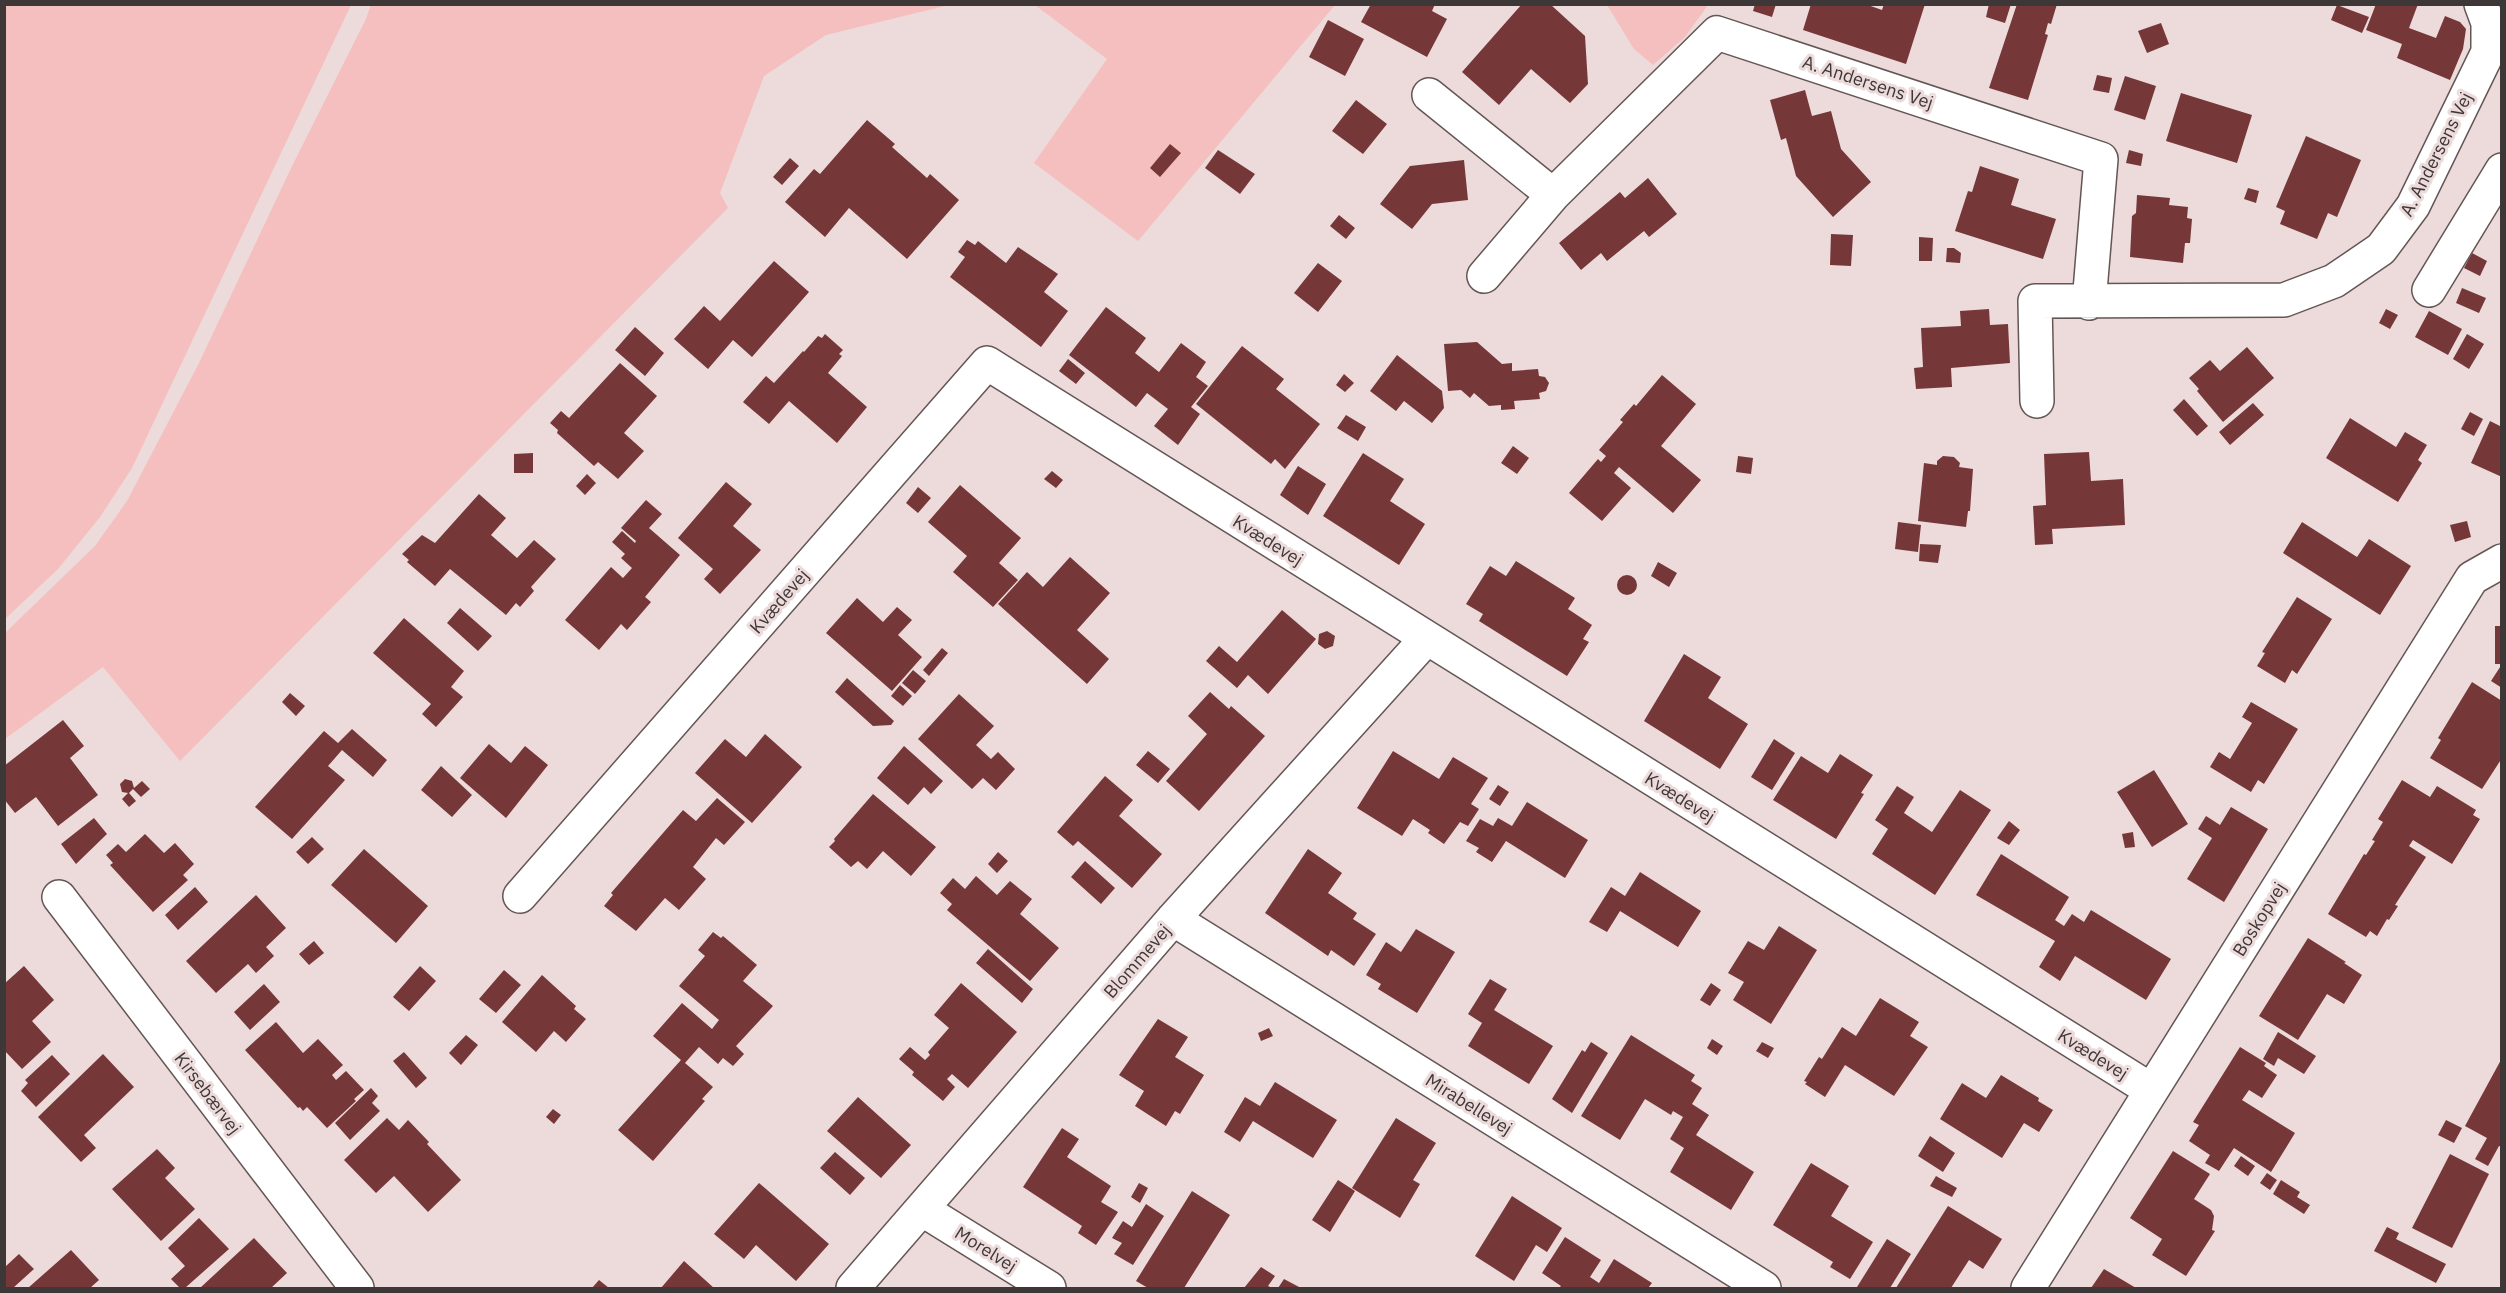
<svg xmlns="http://www.w3.org/2000/svg" width="2506" height="1293" font-family="'IBM Plex Sans',sans-serif">
<style>
.green{fill:#f4bfbe}
.building{fill:#763739}
.lines{fill:none;stroke-linecap:round;stroke-linejoin:round}
.minor-casing{stroke:#645655;stroke-width:36}
.minor{stroke:#fff;stroke-width:33}
.labels{text-anchor:middle;dominant-baseline:central;stroke-width:6;stroke-linejoin:round;paint-order:stroke}
.street-label{font-size:18px;fill:#3e3737;stroke:#ecdbda}
</style>
<rect width="100%" height="100%" fill="#ecdbda"/>
<path class="green" d="M5,4L351,5L132,468L100,517L58,569L5,619Z
M371,4L949,5L826,35L764,76L720,193L728,208L180,761L103,667L5,739V633L95,546L127,501L199,363L293,164L366,19Z
M1035,5H1335L1138,241L1034,163L1107,59Z
M1607,5H1708L1685,37L1653,65L1634,49Z"/>
<path class="building" d="M1371,4H1435L1432,11L1447,19L1427,57L1361,22Z
M1522,4H1550L1585,36L1588,84L1570,103L1531,69L1499,105L1462,72Z
M1755,4H1776L1772,17L1753,11Z
M1811,4H1865L1882,10L1884,4H1925L1906,64L1803,30Z
M1989,4H2011L2005,23L1986,17Z
M2017,4H2057L2051,24L2048,23L2045,34L2048,35L2028,100L1989,88Z
M2376,4H2418L2409,28L2436,38L2445,16L2460,22L2466,29L2463,49L2450,80L2397,58L2402,44L2366,30Z
M2337,5L2369,17L2362,33L2331,20Z
M1328,20L1364,39L1345,76L1309,57Z
M2161,23L2169,44L2147,53L2138,31Z
M2097,75L2112,78L2109,93L2093,90Z
M2125,76L2156,86L2145,120L2114,110Z
M1805,90L1812,116L1831,111L1841,149L1871,182L1833,217L1796,176L1786,138L1781,140L1770,100Z
M2181,93L2252,115L2237,163L2166,141Z
M1356,100L1387,124L1363,154L1332,131Z
M867,120L895,144L892,147L927,178L930,174L959,200L907,259L849,208L825,237L785,202L814,169L820,174Z
M2306,136L2361,160L2337,217L2328,213L2317,239L2280,224L2285,211L2276,207Z
M1170,144L1181,153L1160,177L1150,168Z
M1218,150L1255,174L1240,194L1205,168Z
M2129,150L2143,154L2141,166L2126,163Z
M790,158L799,166L782,185L773,177Z
M1464,160L1468,200L1432,204L1412,229L1380,204L1410,166Z
M1980,166L2019,179L2011,205L2056,219L2043,259L1955,231L1968,191L1972,192Z
M1648,178L1677,214L1649,237L1644,231L1607,261L1601,253L1581,270L1559,243L1620,192L1625,198Z
M2248,188L2259,191L2256,203L2244,199Z
M2137,195L2170,198L2169,205L2188,207L2187,218L2192,219L2190,243H2185L2183,263L2130,257L2132,216L2136,213Z
M1339,215L1355,228L1346,239L1330,226Z
M1831,234L1853,235L1851,266L1830,265Z
M1919,237L1933,238L1932,261H1919Z
M967,240L975,245L978,241L1006,263L1018,247L1058,274L1044,292L1068,311L1041,347L950,277L965,257L958,252Z
M1947,248H1954L1961,253L1960,263L1946,262Z
M2472,253L2487,261L2480,276L2464,268Z
M774,261L809,292L752,357L733,340L708,369L674,339L704,306L720,321Z
M1318,263L1342,281L1318,312L1294,293Z
M2462,288L2486,298L2479,313L2456,303Z
M1106,307L1146,338L1135,353L1159,372L1181,343L1206,362L1196,377L1208,386L1191,407L1200,414L1178,445L1154,426L1168,409L1147,393L1136,407L1069,355Z
M1989,309L1990,325L2008,324L2010,363L1951,368L1952,387L1916,389L1914,368L1923,367L1921,328L1961,326L1960,311Z
M2386,309L2398,315L2390,329L2379,323Z
M2429,311L2462,329L2448,355L2415,337Z
M635,327L664,353L645,376L615,350Z
M825,334L843,350L839,354L842,356L828,373L867,407L837,443L789,401L769,424L743,402L766,376L774,383L803,351L804,352L818,336L822,338Z
M2467,334L2484,344L2469,369L2453,359Z
M1477,342L1502,364L1512,363V371L1538,369L1539,376L1545,377L1549,383L1546,391L1539,393L1540,399L1514,401L1515,409L1501,410V405L1489,406L1474,393L1470,398L1461,390L1448,391L1444,344Z
M1242,346L1284,379L1276,389L1320,424L1285,469L1275,459L1271,464L1196,404Z
M2247,347L2274,378L2223,422L2197,391L2199,389L2189,378L2210,360L2220,371Z
M1397,355L1442,391L1444,408L1432,423L1404,401L1396,411L1370,391Z
M1068,359L1085,373L1076,384L1059,371Z
M620,363L657,396L624,433L644,451L618,479L598,462L594,466L557,433L558,430L550,423L561,411L569,418Z
M1344,374L1354,383L1345,392L1336,385Z
M1662,375L1696,404L1661,446L1701,480L1673,513L1619,467L1614,473L1631,488L1602,521L1569,493L1598,459L1601,462L1606,456L1599,450L1623,422L1620,420L1634,404L1636,406Z
M2184,399L2208,426L2197,436L2173,410Z
M2253,403L2264,415L2230,445L2219,432Z
M2470,412L2483,419L2474,436L2461,429Z
M1346,415L1366,427L1358,441L1337,428Z
M2350,418L2396,447L2405,432L2427,445L2418,460L2422,463L2398,502L2326,458Z
M2490,421L2502,427V477L2471,463Z
M1513,446L1529,458L1517,474L1501,463Z
M2089,452L2091,481L2123,479L2125,525L2052,529L2053,544L2035,545L2033,506L2046,505L2044,454Z
M533,453V473H514V454Z
M1363,453L1404,479L1390,501L1425,524L1399,565L1323,516Z
M1738,456L1753,458L1751,474L1736,472Z
M1943,456L1954,457L1960,463L1959,467L1973,469L1970,511H1968L1966,527L1918,521L1924,463L1937,465V461Z
M1298,466L1326,484L1308,515L1280,495Z
M1052,471L1063,480L1056,488L1044,479Z
M587,474L596,483L585,495L576,486Z
M726,482L752,504L733,526L761,550L720,594L704,579L713,569L678,538Z
M960,485L1021,538L999,563L1018,580L993,607L953,572L967,556L928,522Z
M918,487L931,498L918,513L906,503Z
M479,494L506,518L491,535L517,558L534,540L556,559L531,587L534,591L520,607L516,603L506,615L450,569L435,586L407,562L409,560L402,554L422,535L435,543Z
M646,500L662,514L649,528L680,555L645,597L651,602L627,630L621,624L599,650L565,620L611,567L623,578L632,568L621,558L625,554L612,542L622,531L635,543L636,541L621,528Z
M2467,521L2471,537L2455,542L2450,525Z
M1898,522L1921,525L1918,552L1895,549Z
M2302,522L2357,557L2369,539L2411,566L2380,615L2283,553Z
M1920,544L1941,545L1938,563L1919,561Z
M1070,557L1110,593L1077,630L1109,659L1087,684L998,604L1027,572L1043,587Z
M1516,561L1575,598L1568,609L1592,625L1583,639L1589,642L1567,676L1479,621L1483,614L1466,604L1490,566L1506,576Z
M1658,562L1677,573L1669,587L1651,576Z
M1617 585a10 10 0 1 1 20 0a10 10 0 1 1-20 0Z
M2297,597L2332,619L2297,674L2292,670L2285,683L2257,666L2265,653L2262,652Z
M857,598L883,622L897,607L912,620L898,635L922,657L892,691L826,633Z
M460,608L492,636L478,651L447,623Z
M1282,610L1316,639L1268,694L1248,675L1237,688L1206,661L1219,646L1237,662Z
M404,618L464,671L451,687L463,697L436,727L422,714L431,704L373,653Z
M2495,626H2502V664H2495Z
M1327,631L1335,636L1333,646L1325,649L1318,644L1319,634Z
M942,648L948,653L929,676L923,670Z
M1684,654L1721,677L1708,698L1748,724L1720,769L1644,721Z
M2502,664V688L2491,681Z
M913,670L926,681L915,694L902,683Z
M847,678L894,721L891,725L873,726L835,692Z
M2472,682L2502,701V758L2482,789L2430,758L2441,740L2438,738Z
M900,685L912,696L903,706L891,696Z
M1210,692L1229,709L1231,706L1265,736L1199,811L1166,781L1207,734L1188,716Z
M290,693L305,706L296,716L282,702Z
M959,694L994,726L976,745L991,759L998,752L1015,769L996,790L983,778L972,789L918,739Z
M2251,702L2298,729L2264,784L2258,780L2251,792L2210,767L2219,752L2230,759L2252,723L2242,717Z
M63,720L84,746L70,758L98,795L58,826L36,797L15,813L4,799V766Z
M352,729L387,760L373,777L342,750L328,766L345,780L292,839L255,807L324,731L338,743Z
M765,734L802,767L752,823L695,773L725,739L746,757Z
M1774,739L1795,753L1772,790L1751,777Z
M489,744L511,763L525,746L548,765L506,818L460,778Z
M904,746L943,781L931,794L924,787L908,805L877,778Z
M1148,751L1170,769L1158,783L1136,765Z
M1393,751L1439,779L1453,757L1488,778L1471,804L1479,809L1468,826L1460,822L1444,844L1428,833L1430,830L1413,819L1402,836L1357,808Z
M1840,754L1873,775L1861,793L1864,794L1836,839L1773,800L1801,756L1828,773Z
M441,766L472,795L452,817L421,790Z
M2154,770L2188,824L2152,847L2117,792Z
M1105,776L1133,800L1119,816L1162,854L1132,888L1078,841L1073,846L1057,832Z
M125,779L132,781L134,788L142,781L150,789L141,797L133,789L129,793L136,801L129,807L122,799L128,793L122,792L120,784Z
M2402,780L2430,797L2437,786L2476,810L2473,815L2480,819L2452,864L2413,840L2409,846L2426,857L2395,905L2398,906L2389,920L2387,919L2377,936L2370,931L2366,937L2328,914L2364,854L2366,855L2375,841L2372,840L2383,822L2378,819Z
M1498,785L1509,792L1500,806L1489,799Z
M1897,786L1914,797L1904,813L1932,832L1960,790L1991,810L1935,895L1872,854L1888,829L1875,820Z
M873,794L936,847L911,876L883,851L867,869L858,861L851,867L829,847L835,841L834,839Z
M717,798L745,822L724,845L716,838L693,867L706,879L679,910L665,898L636,931L604,906L613,895L611,893L683,810L696,821Z
M1527,802L1588,840L1565,878L1506,841L1492,862L1476,852L1479,848L1466,841L1480,819L1493,826L1498,818L1512,826Z
M2231,807L2268,829L2224,902L2187,879L2212,838L2198,829L2206,816L2220,825Z
M94,818L107,834L76,864L61,844Z
M2009,821L2020,830L2009,845L1997,838Z
M2133,832L2135,847L2125,848L2122,834Z
M145,834L164,853L175,843L194,864L183,875L188,880L153,912L110,865L113,863L106,855L118,844L126,852Z
M312,837L324,849L308,864L296,852Z
M364,849L428,906L396,943L331,885Z
M1308,849L1342,873L1328,893L1357,913L1353,919L1376,934L1354,966L1331,950L1328,956L1265,913Z
M998,852L1008,861L997,873L988,864Z
M2001,854L2069,897L2055,920L2064,926L2072,914L2084,922L2091,910L2171,959L2146,1000L2075,956L2060,981L2039,967L2055,941L1976,895Z
M1085,861L1115,888L1101,904L1071,877Z
M1640,872L1701,911L1678,947L1620,911L1607,932L1589,922L1611,887L1625,896Z
M976,876L997,895L1010,881L1032,899L1020,914L1059,948L1030,981L947,910L952,904L940,893L953,878L965,889Z
M195,887L208,902L178,930L165,915Z
M256,895L286,928L266,947L274,956L256,973L248,964L216,993L186,961Z
M1779,926L1817,950L1771,1024L1733,1000L1744,982L1728,973L1748,941L1764,950Z
M1416,929L1455,952L1417,1013L1378,989L1381,984L1366,975L1386,942L1401,952Z
M713,932L721,938L723,936L757,965L743,981L773,1006L736,1046L744,1054L733,1066L723,1058L718,1064L699,1047L685,1063L713,1087L702,1099L705,1101L653,1161L618,1130L681,1060L653,1036L682,1003L712,1029L719,1020L679,986L705,956L698,950Z
M2308,938L2346,962L2344,963L2362,975L2344,1004L2327,994L2298,1040L2259,1016Z
M314,941L324,953L309,965L299,954Z
M988,949L1033,989L1022,1003L976,963Z
M24,966L54,1000L32,1021L51,1042L22,1069L4,1050V984Z
M420,966L436,981L409,1011L393,997Z
M504,970L521,985L496,1013L479,999Z
M542,975L576,1006L574,1009L586,1019L566,1042L554,1031L536,1052L502,1022Z
M1490,979L1507,989L1494,1010L1553,1046L1529,1084L1468,1046L1482,1023L1468,1014Z
M961,983L1017,1032L968,1088L952,1074L947,1079L955,1087L943,1101L912,1075L914,1072L899,1059L910,1047L925,1060L930,1055L928,1052L949,1028L934,1015Z
M1711,983L1721,990L1710,1006L1700,1000Z
M264,984L280,1002L250,1030L234,1012Z
M1880,998L1919,1022L1910,1036L1928,1047L1894,1096L1845,1065L1825,1097L1805,1084L1807,1082L1804,1081L1819,1057L1822,1059L1842,1027L1856,1036Z
M1158,1019L1188,1037L1175,1057L1204,1075L1180,1114L1175,1111L1166,1126L1135,1106L1144,1091L1119,1075Z
M276,1022L303,1053L318,1039L343,1065L332,1075L336,1080L346,1071L364,1090L354,1099L356,1101L327,1128L307,1107L303,1111L300,1107L298,1108L245,1050Z
M1269,1028L1273,1036L1261,1041L1258,1033Z
M2278,1032L2316,1056L2304,1074L2278,1058L2274,1066L2263,1059Z
M466,1035L478,1045L461,1065L449,1053Z
M1631,1035L1695,1075L1691,1081L1702,1088L1692,1104L1709,1115L1696,1135L1754,1172L1731,1210L1670,1172L1684,1148L1670,1139L1683,1117L1673,1111L1671,1115L1645,1099L1620,1140L1581,1116Z
M1712,1039L1723,1046L1717,1055L1707,1048Z
M1591,1042L1608,1053L1572,1113L1552,1099L1582,1050L1585,1052Z
M1762,1042L1774,1048L1768,1058L1756,1051Z
M2240,1047L2266,1063L2264,1066L2277,1075L2262,1098L2249,1090L2242,1100L2295,1133L2271,1172L2234,1148L2219,1171L2205,1163L2210,1155L2189,1141L2199,1125L2193,1122Z
M404,1052L427,1078L416,1088L393,1061Z
M103,1054L134,1087L84,1135L96,1148L81,1162L38,1117Z
M52,1055L70,1074L36,1107L21,1091L28,1083L25,1080Z
M2502,1058V1147L2499,1146L2488,1166L2475,1159L2487,1138L2465,1126Z
M2001,1075L2039,1098L2038,1101L2053,1110L2039,1132L2024,1123L2002,1158L1940,1119L1962,1083L1986,1098Z
M1275,1082L1337,1120L1313,1158L1253,1121L1240,1142L1224,1132L1245,1097L1260,1106Z
M371,1088L378,1096L372,1103L380,1111L350,1140L335,1123Z
M858,1097L911,1145L881,1178L827,1131Z
M553,1109L561,1115L554,1124L546,1117Z
M387,1118L399,1130L408,1120L429,1142L427,1144L461,1180L428,1212L394,1176L376,1193L344,1160Z
M1396,1118L1436,1143L1413,1180L1420,1184L1400,1218L1352,1188Z
M2446,1120L2462,1128L2454,1143L2438,1135Z
M1062,1128L1079,1139L1067,1157L1111,1186L1101,1202L1118,1212L1096,1245L1078,1233L1082,1226L1023,1187Z
M1930,1136L1955,1153L1943,1172L1918,1156Z
M157,1149L175,1168L165,1178L195,1209L161,1241L112,1189Z
M2173,1151L2210,1174L2194,1199L2211,1210L2214,1216L2212,1230L2215,1231L2186,1276L2152,1255L2162,1239L2130,1218Z
M835,1152L865,1178L850,1195L820,1168Z
M2450,1154L2489,1174L2452,1248L2412,1228Z
M2241,1156L2255,1166L2248,1176L2234,1166Z
M1811,1163L1849,1186L1831,1216L1873,1242L1850,1279L1830,1267L1833,1262L1773,1225Z
M2267,1173L2277,1180L2270,1190L2260,1183Z
M1936,1176L1957,1188L1952,1197L1930,1186Z
M1338,1180L1355,1191L1330,1232L1312,1220Z
M2281,1180L2300,1192L2297,1197L2310,1205L2304,1214L2273,1194Z
M759,1183L829,1244L796,1281L756,1245L744,1259L714,1234Z
M1139,1183L1148,1188L1140,1203L1131,1197Z
M1192,1191L1230,1215L1184,1288H1148L1136,1281Z
M1512,1196L1562,1228L1547,1252L1536,1245L1514,1281L1475,1256Z
M1146,1204L1164,1216L1133,1265L1114,1254L1122,1243L1112,1238L1123,1221L1132,1227Z
M1948,1206L2002,1239L1983,1269L1969,1260L1951,1288H1896Z
M199,1218L229,1249L185,1288H180L171,1279L185,1266L168,1248Z
M2387,1227L2399,1233L2396,1239L2446,1264L2436,1283L2374,1251Z
M1565,1237L1601,1260L1590,1277L1599,1283L1614,1259L1652,1283L1648,1288H1559L1561,1286L1542,1273Z
M254,1238L287,1273L271,1288H200Z
M1887,1239L1911,1254L1890,1288H1860L1857,1287Z
M71,1250L99,1280L90,1288H28Z
M19,1254L34,1269L13,1288H4V1264L6,1266Z
M684,1261L714,1288H661Z
M1261,1267L1275,1276L1268,1286L1272,1288H1244Z
M2104,1269L2136,1288H2091Z
M1284,1279L1301,1288H1278Z
M599,1280L609,1288H592Z"/>
<g class="lines">
<g class="minor-casing">
<path id="minor" d="M1429,95L1553,195
M1484,276L1553,195L1717,33L2101,159L2089,303
M2429,290L2502,170
M2037,401L2035,301L2284,300L2334,281L2381,249L2413,206L2488,52V23L2481,4
M520,896L987,363L2151,1090
M59,897L357,1288
M1173,919L1764,1288
M923,1210L1049,1288
M853,1288L1173,919L1426,639
M2028,1288L2472,578L2502,561"/>
</g>
<use href="#minor" class="minor"/>
</g>
<g class="labels">
<g class="street-label">
<text transform="translate(1868 82) rotate(18)">A. Andersens Vej</text>
<text transform="translate(2436 154) rotate(-63)">A. Andersens Vej</text>
<text transform="translate(1268 540) rotate(32)">Kvædevej</text>
<text transform="translate(779 601) rotate(-49)">Kvædevej</text>
<text transform="translate(1680 797) rotate(32)">Kvædevej</text>
<text transform="translate(2259 919) rotate(-58)">Boskopvej</text>
<text transform="translate(1137 961) rotate(-49)">Blommevej</text>
<text transform="translate(2093 1054) rotate(32)">Kvædevej</text>
<text transform="translate(208 1093) rotate(53)">Kirsebærvej</text>
<text transform="translate(1469 1104) rotate(32)">Mirabellevej</text>
<text transform="translate(986 1249) rotate(32)">Morelvej</text>
</g>
</g>
<rect width="2506" height="1293" fill="none" stroke="#3e3737" stroke-width="12"/>
</svg>
